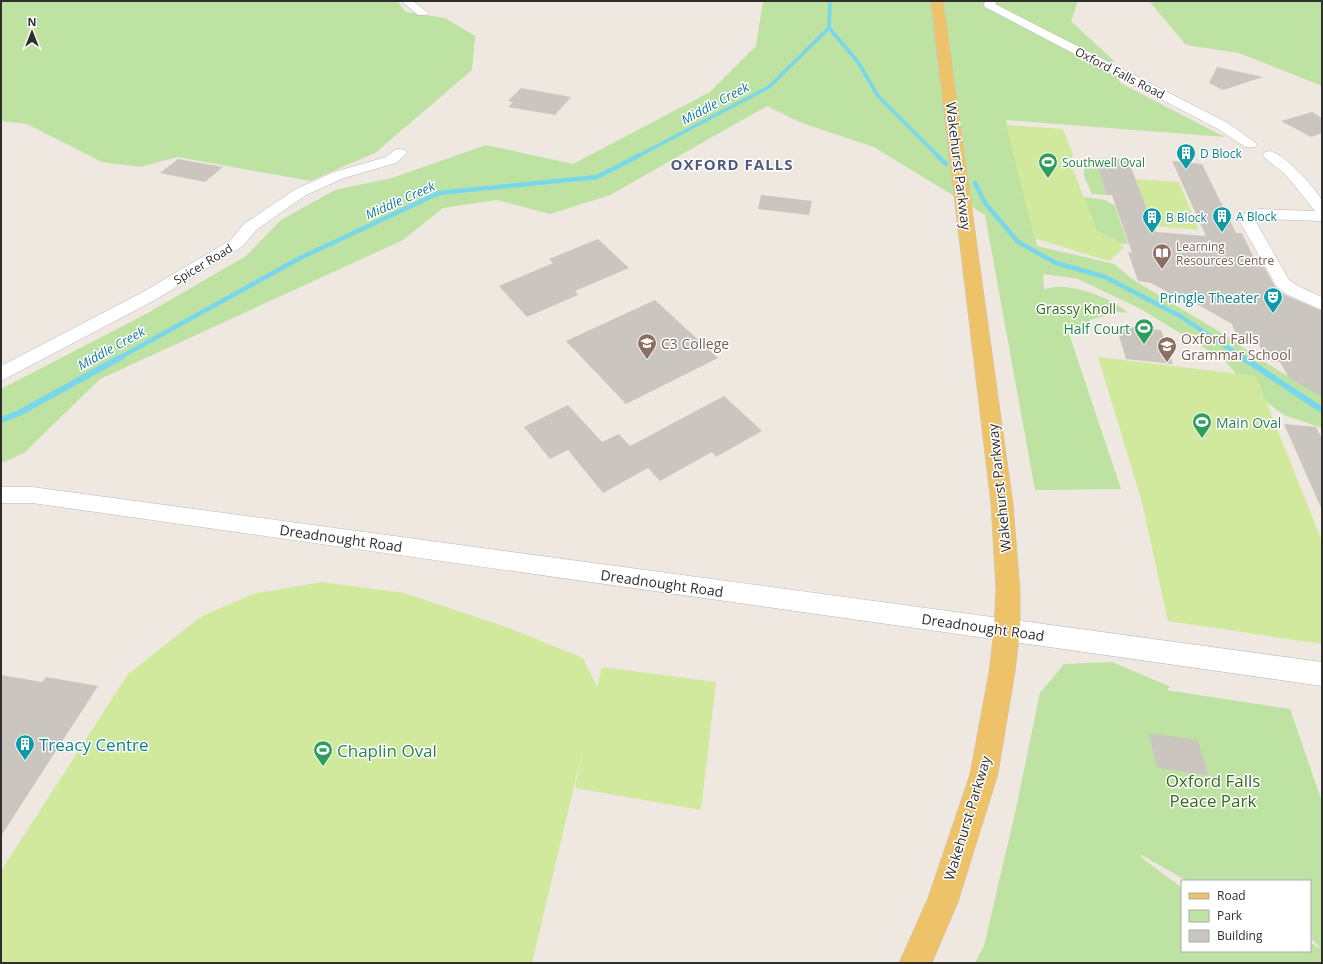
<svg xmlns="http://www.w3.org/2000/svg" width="1323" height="964" font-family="'Open Sans',sans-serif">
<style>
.green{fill:#bde2a1}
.pitch{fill:#d0e99d}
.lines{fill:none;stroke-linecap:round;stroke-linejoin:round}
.stream-far2{stroke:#79d7eb;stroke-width:3.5}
.stream-far1{stroke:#79d7eb;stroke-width:4.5}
.stream{stroke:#79d7eb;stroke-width:6}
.building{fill:#cac6bf}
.minor-casing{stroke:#b5b8c0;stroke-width:1}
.tertiary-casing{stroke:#b5b8c0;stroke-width:1}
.primary-casing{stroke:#c9c9c9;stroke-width:1}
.minor{fill:#fff;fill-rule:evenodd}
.tertiary{fill:#fff;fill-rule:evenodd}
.primary{fill:#edc268;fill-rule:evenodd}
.labels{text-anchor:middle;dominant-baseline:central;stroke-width:3;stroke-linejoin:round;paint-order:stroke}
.far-street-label{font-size:12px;fill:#2e2e2e;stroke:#fff}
.far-culture-label{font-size:12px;fill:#0d838f;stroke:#fff;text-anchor:start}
.far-leisure-label{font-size:12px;fill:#27864d;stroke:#fff;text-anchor:start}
.far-education-label{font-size:12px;fill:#785e54;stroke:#fff;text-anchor:start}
.far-water-label{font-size:13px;font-style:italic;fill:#137a9d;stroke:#fff}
.street-label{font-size:14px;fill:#2e2e2e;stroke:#fff}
.culture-label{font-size:14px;fill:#0d838f;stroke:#fff;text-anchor:end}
.park-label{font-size:14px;fill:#356b1e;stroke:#fff}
.leisure-label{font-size:14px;fill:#27864d;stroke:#fff;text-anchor:end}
.education-label{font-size:14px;fill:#785e54;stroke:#fff;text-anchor:start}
.far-district-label{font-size:15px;font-weight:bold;letter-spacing:1px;fill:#4f5c7e;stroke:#fff}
.near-culture-label{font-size:17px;fill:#0d838f;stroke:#fff;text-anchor:start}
.near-leisure-label{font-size:17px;fill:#27864d;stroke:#fff;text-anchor:start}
.near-park-label{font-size:17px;fill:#356b1e;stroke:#fff}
</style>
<rect width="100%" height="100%" fill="#eee8e1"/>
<path class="green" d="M1,1H397L406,12L445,18L475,36L472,70L375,153L310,181L178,157L140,167L102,162L27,124L1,121Z
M763,1H1078L1071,21L1113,60L1120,83L1225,137L1006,120L1037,246L1114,264L1135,281L1215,329L1279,371L1322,395V428L1284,415L1251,391L1225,361L1141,309L1078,279L1043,274L1044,290C1064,279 1113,298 1128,313L1118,312L1090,320L1089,329L1067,328L1121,489L1035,490L985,215L874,147L802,123L767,106L610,195L550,214L497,200L443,208L403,240L100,379L24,453L1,463V389L146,314L246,256L281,220L335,190L392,178L486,145L573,164L710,92L756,46Z
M1149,1H1322V86L1239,53L1186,45Z
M1095,158L1107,195L1092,194L1084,176V160Z
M1083,197L1105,200L1115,206L1128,244L1120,243L1097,231Z
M1112,662L1171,687L1166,690L1290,709L1322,802V950L1310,937V881H1187L1140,854L1143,859L1182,888V951H1310V942L1322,950V963H975L984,946L1015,813L1040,693L1064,664Z"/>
<path class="pitch" d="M1006,125L1063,129L1073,155L1070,162L1097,231L1120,243L1124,248L1109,261L1034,238Z
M1135,179L1179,182L1199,230L1154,226Z
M1098,357L1256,376L1322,541V644L1168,621L1142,502Z
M321,582L404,593L506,627L583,658L597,687L602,667L716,682L701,810L575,788L583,748L532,963H1V871L128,674L202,616L253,594Z"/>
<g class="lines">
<path class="stream-far2" d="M829,28L858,62L878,96L938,156
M638,156L769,87L829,28L830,1"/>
<path class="stream-far1" d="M937,155L946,164
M975,183L985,203L1018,242L1056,263L1105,277L1180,316L1243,358
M119,358L300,258L439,193L597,177L640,155"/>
<path class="stream" d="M1242,357L1322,410
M1,420L19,413L121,357"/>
</g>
<path class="building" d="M1217,67L1263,77L1223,90L1209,83Z
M521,88L571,97L555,115L508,107L513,102L508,101Z
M1312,112L1322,118V133L1311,137L1281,121Z
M1095,158L1128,160L1156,232L1206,236L1172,161L1202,164L1236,233H1242L1257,264L1263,265L1276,288L1285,295L1322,311V397L1289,378L1280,362L1266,361L1256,337L1236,335L1232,324L1177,293L1173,295L1151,283L1138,281L1128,252L1132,253L1112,195H1107Z
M178,159L223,167L205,182L160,173Z
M761,195L812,201L809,215L758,209Z
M598,239L629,268L575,291L578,295L527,317L499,286L553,263L549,259Z
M655,300L718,358L626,404L566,341Z
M1116,326L1161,330L1173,364L1126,359Z
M724,396L762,431L716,457L712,452L660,481L648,468L603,493L568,450L550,459L524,427L568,405L602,442L619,434L630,446Z
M1284,424L1316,427L1322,439V510Z
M1,675L42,682L46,677L98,686L1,836Z
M1149,733L1198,740L1208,775L1157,768Z"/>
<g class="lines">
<g class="minor-casing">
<path id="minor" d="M401,1H413L428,13L426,15H418Z
M985,1H997L995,4L1228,123L1257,144L1255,147H1245L1218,129L985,7L984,5Z
M400,149L405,150L407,153L396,163L344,178L306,195L256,230L243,246L155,300L1,381V366L143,292L231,240L244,224L296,189L334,172L386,157L395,150Z
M1270,151C1284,154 1314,186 1321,199C1323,204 1322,215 1322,221L1260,219L1256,220V222L1289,280L1298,286L1322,297V310L1286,294L1277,287L1240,222L1244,214L1259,209L1315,211L1286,175L1265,158L1263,155L1265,152Z
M1,487H32L1007,619L1016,622L1019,630L1016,638L1007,641L32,503H1Z"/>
</g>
<g class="tertiary-casing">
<path id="tertiary" d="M1007,619L1322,662V686L1007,641L998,638L994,630L998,622Z"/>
</g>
<g class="primary-casing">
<path id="primary" d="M931,1H943L1013,504L1020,590V630L1015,672L998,774L958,902L932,963H899L928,898L970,774L989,672L994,630L996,590L991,504Z"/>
</g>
<use href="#minor" class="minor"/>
<use href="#tertiary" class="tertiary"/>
<use href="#primary" class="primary"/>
</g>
<defs>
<g id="building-pin" transform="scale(1)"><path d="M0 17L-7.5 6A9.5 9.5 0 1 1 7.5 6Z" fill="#0f9aa8" stroke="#fff"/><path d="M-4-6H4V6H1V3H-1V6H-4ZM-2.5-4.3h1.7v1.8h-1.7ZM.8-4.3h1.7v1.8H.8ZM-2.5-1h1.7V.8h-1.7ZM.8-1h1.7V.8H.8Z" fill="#fff"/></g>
<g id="stadium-pin" transform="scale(1)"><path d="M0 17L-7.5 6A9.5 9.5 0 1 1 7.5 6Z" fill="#2e9e5b" stroke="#fff"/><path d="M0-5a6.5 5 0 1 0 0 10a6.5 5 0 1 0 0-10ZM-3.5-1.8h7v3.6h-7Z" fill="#fff"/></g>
<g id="library-pin" transform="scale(1)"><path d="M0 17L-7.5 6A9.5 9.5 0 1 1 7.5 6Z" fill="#8d6e63" stroke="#fff"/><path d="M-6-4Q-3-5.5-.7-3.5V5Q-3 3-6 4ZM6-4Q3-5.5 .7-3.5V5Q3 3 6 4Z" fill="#fff"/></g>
<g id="theatre-pin" transform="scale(1)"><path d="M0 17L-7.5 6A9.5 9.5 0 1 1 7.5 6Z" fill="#0f9aa8" stroke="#fff"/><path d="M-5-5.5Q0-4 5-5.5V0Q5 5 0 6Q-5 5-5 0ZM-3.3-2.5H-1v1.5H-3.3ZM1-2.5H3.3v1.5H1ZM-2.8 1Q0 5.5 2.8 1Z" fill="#fff"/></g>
<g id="university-pin" transform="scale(1)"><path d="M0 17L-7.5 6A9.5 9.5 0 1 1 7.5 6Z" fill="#8d6e63" stroke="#fff"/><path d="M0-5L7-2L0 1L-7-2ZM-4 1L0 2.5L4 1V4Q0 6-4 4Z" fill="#fff"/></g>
<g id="school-pin" transform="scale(1)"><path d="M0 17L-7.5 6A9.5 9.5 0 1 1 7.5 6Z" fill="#8d6e63" stroke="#fff"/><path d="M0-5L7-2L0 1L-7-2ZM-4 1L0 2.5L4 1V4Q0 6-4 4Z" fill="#fff"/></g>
</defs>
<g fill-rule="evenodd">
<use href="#building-pin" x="1186" y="153"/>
<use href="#stadium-pin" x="1048" y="162"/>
<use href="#building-pin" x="1222" y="216"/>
<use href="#building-pin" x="1152" y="217"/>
<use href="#library-pin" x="1162" y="253"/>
<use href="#theatre-pin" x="1273" y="297"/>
<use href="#stadium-pin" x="1144" y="328"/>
<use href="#university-pin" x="647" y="343"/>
<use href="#school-pin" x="1167" y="346"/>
<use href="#stadium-pin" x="1202" y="422"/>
<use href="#building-pin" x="25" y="744"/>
<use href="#stadium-pin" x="323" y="750"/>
</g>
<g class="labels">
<g class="far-street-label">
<text transform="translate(1120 73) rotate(27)">Oxford Falls Road</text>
<text transform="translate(203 264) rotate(-31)">Spicer Road</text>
</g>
<g class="far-culture-label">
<text x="1200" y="153">D Block</text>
<text x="1236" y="216">A Block</text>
<text x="1166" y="217">B Block</text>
</g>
<g class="far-leisure-label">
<text x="1062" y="162">Southwell Oval</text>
</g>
<g class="far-education-label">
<text x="1176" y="246">Learning<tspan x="1176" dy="14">Resources Centre</tspan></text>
</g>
<g class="far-water-label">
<text transform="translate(715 103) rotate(-28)">Middle Creek</text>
<text transform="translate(400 200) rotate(-24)">Middle Creek</text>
<text transform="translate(111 348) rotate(-29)">Middle Creek</text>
</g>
<g class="street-label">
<text transform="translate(959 166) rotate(83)">Wakehurst Parkway</text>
<text transform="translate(999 488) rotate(-96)">Wakehurst Parkway</text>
<text transform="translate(341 538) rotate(8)">Dreadnought Road</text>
<text transform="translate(662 583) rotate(8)">Dreadnought Road</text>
<text transform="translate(983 627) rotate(8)">Dreadnought Road</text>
<text transform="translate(967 818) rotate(-73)">Wakehurst Parkway</text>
</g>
<g class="culture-label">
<text x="1259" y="297">Pringle Theater</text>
</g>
<g class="park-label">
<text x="1076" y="308">Grassy Knoll</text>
</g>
<g class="leisure-label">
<text x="1130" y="328">Half Court</text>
<text x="1216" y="422" text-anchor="start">Main Oval</text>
</g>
<g class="education-label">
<text x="1181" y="338">Oxford Falls<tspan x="1181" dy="16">Grammar School</tspan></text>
<text x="661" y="343">C3 College</text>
</g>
<g class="far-district-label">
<text x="732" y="164">OXFORD FALLS</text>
</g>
<g class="near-culture-label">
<text x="39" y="744">Treacy Centre</text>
</g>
<g class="near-leisure-label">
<text x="337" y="750">Chaplin Oval</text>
</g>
<g class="near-park-label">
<text x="1213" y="780">Oxford Falls<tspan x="1213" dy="20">Peace Park</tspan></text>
</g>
</g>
<rect width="1323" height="964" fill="none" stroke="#2e2e2e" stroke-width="4"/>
<rect x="1181" y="880" width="130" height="72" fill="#ffffff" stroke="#ababab"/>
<rect x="1189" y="893" width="20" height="6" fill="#edc268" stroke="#ababab"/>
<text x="1217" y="900" font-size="12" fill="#2e2e2e">Road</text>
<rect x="1189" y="910" width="20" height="12" fill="#bde2a1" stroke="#ababab"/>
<text x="1217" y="920" font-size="12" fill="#2e2e2e">Park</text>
<rect x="1189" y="930" width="20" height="12" fill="#cac6bf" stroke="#ababab"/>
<text x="1217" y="940" font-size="12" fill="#2e2e2e">Building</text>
<g transform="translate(32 32)" stroke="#ffffff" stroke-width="3" paint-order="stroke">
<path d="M0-3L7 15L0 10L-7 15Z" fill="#2e2e2e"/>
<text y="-6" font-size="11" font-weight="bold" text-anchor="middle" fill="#2e2e2e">N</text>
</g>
</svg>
